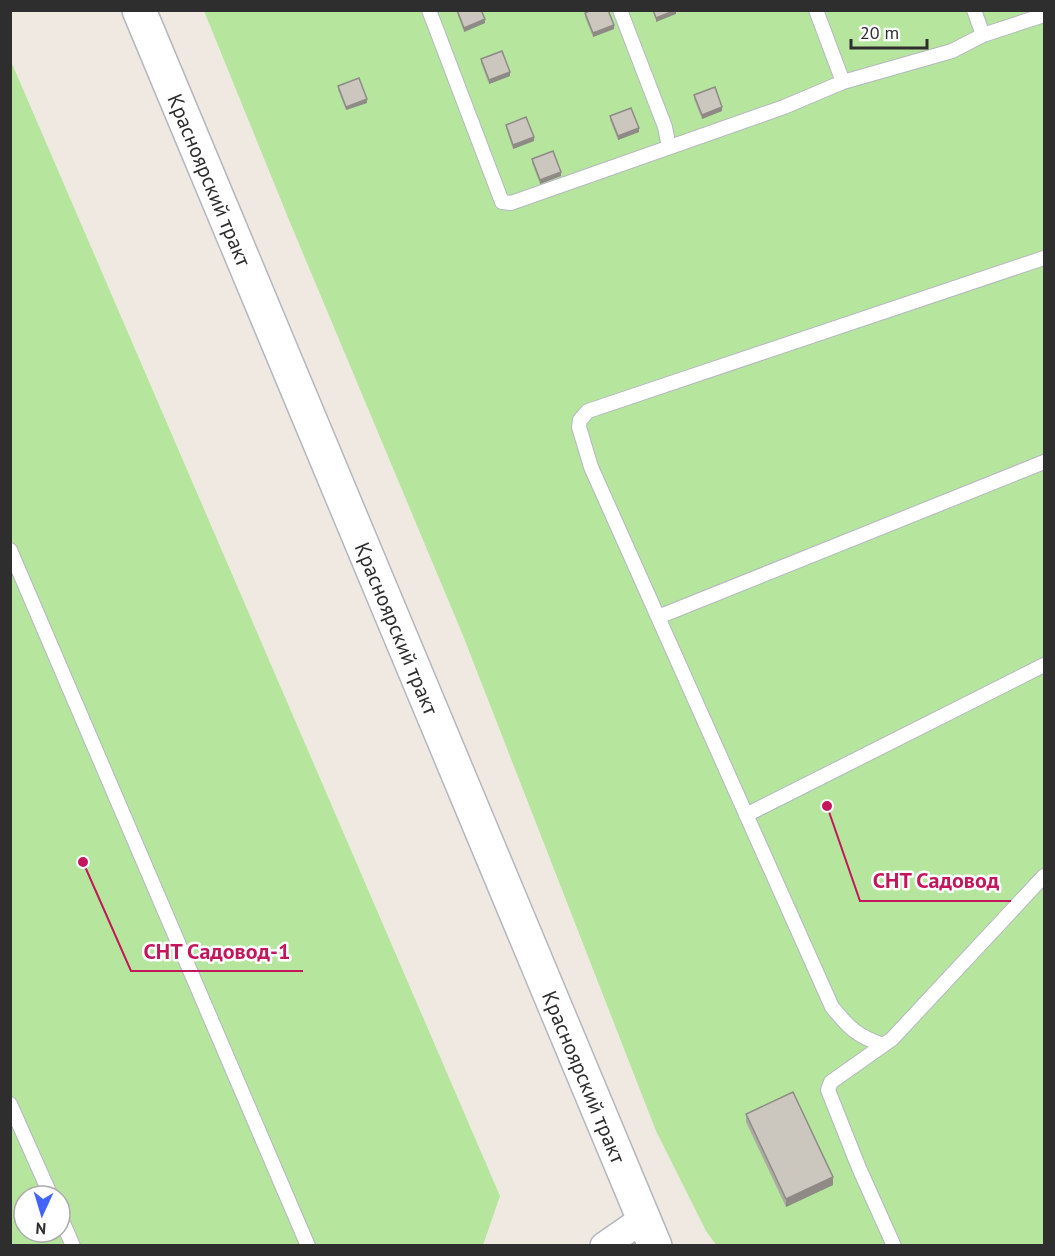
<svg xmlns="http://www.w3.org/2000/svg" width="1055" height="1256" font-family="'PT Sans',sans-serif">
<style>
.green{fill:#b6e59e;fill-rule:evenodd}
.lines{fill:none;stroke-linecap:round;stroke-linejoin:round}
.lane-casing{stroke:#b4b7c1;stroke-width:16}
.street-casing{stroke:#b4b7c1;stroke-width:30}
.secondary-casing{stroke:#b4b7c1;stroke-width:36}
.lane{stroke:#fff;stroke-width:14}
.street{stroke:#fff;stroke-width:27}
.secondary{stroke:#fff;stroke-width:33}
.wall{fill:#afaba4}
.shaded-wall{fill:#8e8b86}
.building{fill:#cbc7bf;stroke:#8e8b86;stroke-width:1.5}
.labels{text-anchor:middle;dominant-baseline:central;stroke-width:5;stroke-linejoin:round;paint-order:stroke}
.street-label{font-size:21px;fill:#2e2e2e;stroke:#fff}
.leader{fill:none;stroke:#c2185b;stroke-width:2}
.callout-dot{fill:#c2185b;stroke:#fff;stroke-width:2}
.callout-label{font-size:22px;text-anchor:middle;font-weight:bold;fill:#c2185b;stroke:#fff;stroke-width:5;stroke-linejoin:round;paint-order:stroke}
</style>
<rect width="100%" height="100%" fill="#efe9e1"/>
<path class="green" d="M204,11H1044V1245L717,1246L706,1231L656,1131L462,633L289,220Z
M10,59L500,1196L483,1245H11ZM24,1196H60V1232H24Z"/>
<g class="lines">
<g class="lane-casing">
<path id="lane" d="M429,10L502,202L511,203L784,107L843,82L952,51L983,35L1044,15
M620,10L665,127L669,147
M816,10L843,82
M974,10L983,35
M10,550L308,1246
M658,617L1044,462
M746,815L1044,665
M883,1045C857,1036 849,1028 832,1007L591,467L579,427L580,420L588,411L1044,258
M10,1104L51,1196
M60,1216L73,1246
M894,1246L859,1168L828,1090L831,1082L892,1039L1044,876"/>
</g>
<g class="street-casing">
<path id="street" d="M604,1246L643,1219"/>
</g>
<g class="secondary-casing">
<g id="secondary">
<path id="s1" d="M139,10L655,1246"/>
</g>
</g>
<use href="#lane" class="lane"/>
<use href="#street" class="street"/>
<use href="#secondary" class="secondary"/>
</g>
<path class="wall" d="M456,10H481L485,23L464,32Z
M585,13L614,29L593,37L585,17Z
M481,59L510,76L489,84L481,63Z
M338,86L367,103L346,110L338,90Z
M694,95L722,111L702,119L694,99Z
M610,116L639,132L618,140L610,120Z
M506,125L534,141L513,149L506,128Z
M532,159L561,176L540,184L532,163Z
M746,1114L833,1185L786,1207L746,1122Z"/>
<path class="shaded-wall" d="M676,10V14L656,22V18Z
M485,19V23L464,32V28Z
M614,25V29L593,37V33Z
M510,72V76L489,84V80Z
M367,99V103L346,110V107Z
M722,107V111L702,119V115Z
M639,128V132L618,140V136Z
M534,137V141L513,149V145Z
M561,172V176L540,184V180Z
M833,1177V1185L786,1207V1199Z"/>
<path class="building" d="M457,10H481L485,19L464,28Z
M591,10H608L614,25L593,33L585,13Z
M653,10H676L656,18Z
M502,51L510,72L489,80L481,59Z
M359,78L367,99L346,107L338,86Z
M715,87L722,107L702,115L694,95Z
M631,108L639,128L618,136L610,116Z
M526,117L534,137L513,145L506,125Z
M553,151L561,172L540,180L532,159Z
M793,1092L833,1177L786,1199L746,1114Z"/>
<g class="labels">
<g class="street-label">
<text stroke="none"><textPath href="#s1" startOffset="184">Красноярский тракт</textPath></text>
<text stroke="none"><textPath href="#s1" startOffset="670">Красноярский тракт</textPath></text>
<text stroke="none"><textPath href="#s1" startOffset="1156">Красноярский тракт</textPath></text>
</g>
</g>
<path class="leader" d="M827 806L860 901H1011M83 862L131 971H303"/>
<g class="callout-dot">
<circle cx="827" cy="806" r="6"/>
<circle cx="83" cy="862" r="6"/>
</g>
<g class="callout-label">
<text x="936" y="888">СНТ Садовод</text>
<text x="217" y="959">СНТ Садовод-1</text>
</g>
<rect width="1055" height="1256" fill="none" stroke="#2e2e2e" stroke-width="24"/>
<g transform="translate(42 1214) rotate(184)"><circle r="28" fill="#ffffff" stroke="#ababab" stroke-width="1.5"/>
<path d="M0-4.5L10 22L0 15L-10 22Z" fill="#4264fb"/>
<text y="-9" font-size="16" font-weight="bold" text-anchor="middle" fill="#2e2e2e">N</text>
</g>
<path d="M851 39v9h76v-9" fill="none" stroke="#2e2e2e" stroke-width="3"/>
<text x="860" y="39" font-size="18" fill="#2e2e2e" stroke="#ffffff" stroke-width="4.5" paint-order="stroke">20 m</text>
</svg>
